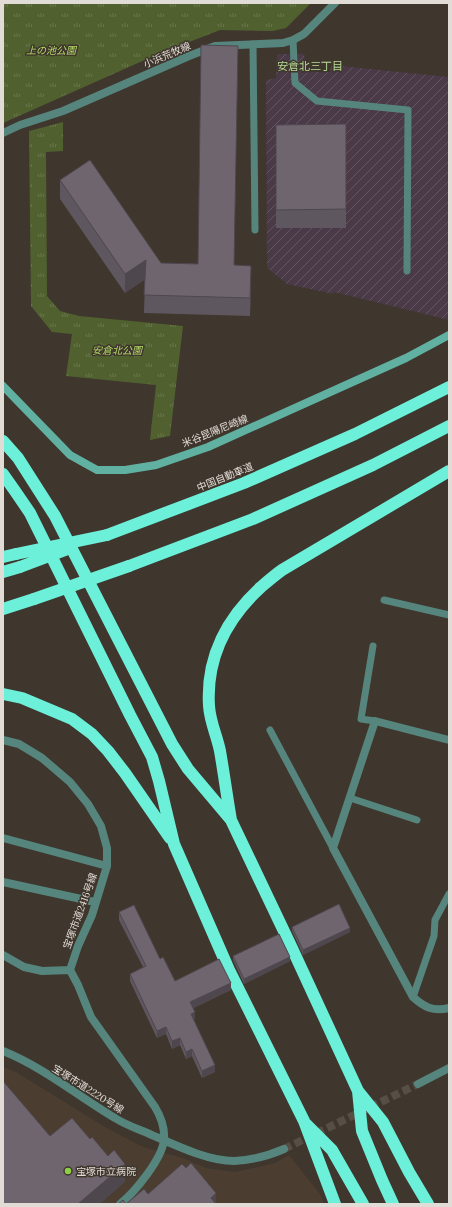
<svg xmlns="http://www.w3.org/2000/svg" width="452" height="1207" font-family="Lora,'Noto Sans JP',serif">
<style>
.built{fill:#4b3d30}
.industrial{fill:url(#industrial-furrows)}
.park{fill:url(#park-tufts)}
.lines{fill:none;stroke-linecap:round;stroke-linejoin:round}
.minor-tunnel{stroke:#574f46;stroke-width:8;stroke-dasharray:8 4;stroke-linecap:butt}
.service{stroke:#55857c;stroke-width:7}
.minor{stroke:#55857c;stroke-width:8}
.secondary{stroke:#61b1a2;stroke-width:8}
.motorway{stroke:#6cf0da;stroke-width:12}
.motorway-bridge{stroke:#6cf0da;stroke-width:12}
.wall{fill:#5f575f}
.shaded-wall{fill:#4e474e}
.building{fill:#6f656f;stroke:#4e474e}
.poi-dot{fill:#8dce44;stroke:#3f362d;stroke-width:1.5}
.labels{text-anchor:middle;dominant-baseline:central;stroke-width:3;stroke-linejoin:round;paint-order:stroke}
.park-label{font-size:10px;font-style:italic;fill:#b5dd68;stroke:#3f362d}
.street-label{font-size:10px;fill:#e2dcd7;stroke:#3f362d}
.poi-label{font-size:10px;fill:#e2dcd7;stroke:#3f362d;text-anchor:start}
.neighbourhood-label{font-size:11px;fill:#b5da95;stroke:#3f362d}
</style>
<defs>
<pattern id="industrial-furrows" width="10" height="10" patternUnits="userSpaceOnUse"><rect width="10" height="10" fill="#4a3946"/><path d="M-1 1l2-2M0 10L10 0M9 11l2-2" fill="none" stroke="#645560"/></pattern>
<pattern id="park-tufts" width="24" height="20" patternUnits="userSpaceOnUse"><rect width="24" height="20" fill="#50612f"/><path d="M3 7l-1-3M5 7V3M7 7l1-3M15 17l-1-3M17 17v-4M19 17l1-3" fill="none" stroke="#69774c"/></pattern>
</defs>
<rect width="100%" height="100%" fill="#3f362d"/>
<path class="built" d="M3,1067L16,1072L105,1127L143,1147L183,1158L206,1168L235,1172L275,1163L289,1155L320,1194L324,1204H3Z"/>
<path class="industrial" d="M277,54H304L307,72H330L331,65L449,77V320L334,292L333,294L287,284L267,268L266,80L276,78Z"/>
<path class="park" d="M3,3H311L286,28L273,31L220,30L156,55L3,123Z
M63,122V151L46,152L47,296L60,311L79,316L183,326L170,436L150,440L156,385L66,376L72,334L52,332L31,306L29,131Z"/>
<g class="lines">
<path class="minor-tunnel" d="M284,1149L418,1084"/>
<path class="service" d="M293,40L295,83L317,101L408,110L407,271
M253,44L255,230
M384,600L449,615
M373,646L361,719L375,721
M270,730L333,848
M350,798L417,820
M413,997L434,936L435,920L449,894"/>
<path class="minor" d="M3,133L20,125L63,111L189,56L215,46L283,43L293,40L304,34L335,3
M3,740L19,744L42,758L70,782L88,804L101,826L107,848V866L92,915L78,946L70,970
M449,740L375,721L333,848L413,997C424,1007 433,1012 449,1008
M3,838L107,866
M3,882L95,902
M3,955L24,967L42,971L70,970
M70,970L78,985L91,1017L155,1107C161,1117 165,1128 164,1140C162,1159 135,1192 120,1204
M3,1051C43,1067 78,1096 115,1118C124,1124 135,1128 145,1132C171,1143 206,1161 234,1161C252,1160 268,1156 284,1149
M418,1084L449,1068"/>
<path class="secondary" d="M3,386L70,455L97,470H125L156,465L208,447L406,358L449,335"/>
<path class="motorway" d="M3,441L18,458L55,516L172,744L188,769L231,820L291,946L358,1091L383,1122L409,1172L428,1204
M3,474L15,491L30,513L130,715L152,757L159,781L174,844L229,970L304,1121L335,1204
M107,535L244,483L355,434L449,387
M3,557L16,554
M129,566L253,519L373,465L449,426
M3,572L20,567
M3,609L34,599
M3,694L22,698L72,719L92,734L108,751L125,773L170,838
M231,820C227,797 224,774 220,751C217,736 210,722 209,706C206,658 226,619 261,587C268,581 275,575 282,570L449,471
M358,1091L362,1131L382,1180L393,1204
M306,1124L332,1150L363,1204"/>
<path class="motorway-bridge" d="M16,554L107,535
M20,567L68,549
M34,599L129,566"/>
</g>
<path class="wall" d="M346,124V228H276V125Z
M60,180L161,263L235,265L251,284L250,316L144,313L145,279L125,293L60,199Z
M119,912L160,959L175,981L231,990L193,1008L195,1019L193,1020L215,1072L202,1078L192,1056L186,1059L180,1045L172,1049L166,1034L157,1038L130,981V974L143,967L119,920Z
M292,927L350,932L303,955L292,931Z
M233,956L290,961L244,984L233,960Z"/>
<path class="shaded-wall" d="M146,260V279L125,293V274Z
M251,266V284L250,316V298Z
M350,928V932L303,955V950Z
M290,957V961L244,984V979Z
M231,983V990L190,1010V1002Z
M195,1012V1019L191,1021V1014Z
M166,1027V1034L157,1038V1031Z
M180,1038V1045L172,1049V1041Z
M192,1049V1056L186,1059V1052Z
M215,1065V1072L202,1078V1071Z
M125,1164V1182L100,1204H78Z
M216,1193V1204L211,1198Z"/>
<path class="building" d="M201,45L238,46L234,265L251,266L250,298L144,295L146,260L125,274L60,180L90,160L161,263L198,264Z
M346,124V209L276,210V125Z
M339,904L350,928L303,950L292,927Z
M134,905L160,959L163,957L175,981L219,959L231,983L190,1002L195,1012L191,1014L215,1065L202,1071L192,1049L186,1052L180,1038L172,1041L166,1027L157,1031L130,974L146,966L119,912Z
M279,934L290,957L244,979L233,956Z
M3,1081L50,1136L72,1118L90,1139L92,1137L108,1156L114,1150L125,1164L78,1204H3Z
M191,1163L216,1193L211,1198L216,1204H126L144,1189L148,1194L182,1164L186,1168Z
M123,1200L126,1204H118Z"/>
<circle class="poi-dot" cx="68" cy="1171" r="4"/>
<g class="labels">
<g class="park-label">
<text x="51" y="50">上の池公園</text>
<text x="117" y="350">安倉北公園</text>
</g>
<g class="street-label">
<text transform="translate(167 55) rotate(-23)">小浜荒牧線</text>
<text transform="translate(215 431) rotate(-22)">米谷昆陽尼崎線</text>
<text transform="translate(225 477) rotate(-22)">中国自動車道</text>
<text transform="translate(80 911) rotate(-70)">宝塚市道2416号線</text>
<text transform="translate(88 1089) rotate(32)">宝塚市道2220号線</text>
</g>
<g class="poi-label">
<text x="76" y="1171">宝塚市立病院</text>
</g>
<g class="neighbourhood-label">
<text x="310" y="66">安倉北三丁目</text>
</g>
</g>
<rect width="452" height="1207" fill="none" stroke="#e2dcd7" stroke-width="8"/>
</svg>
